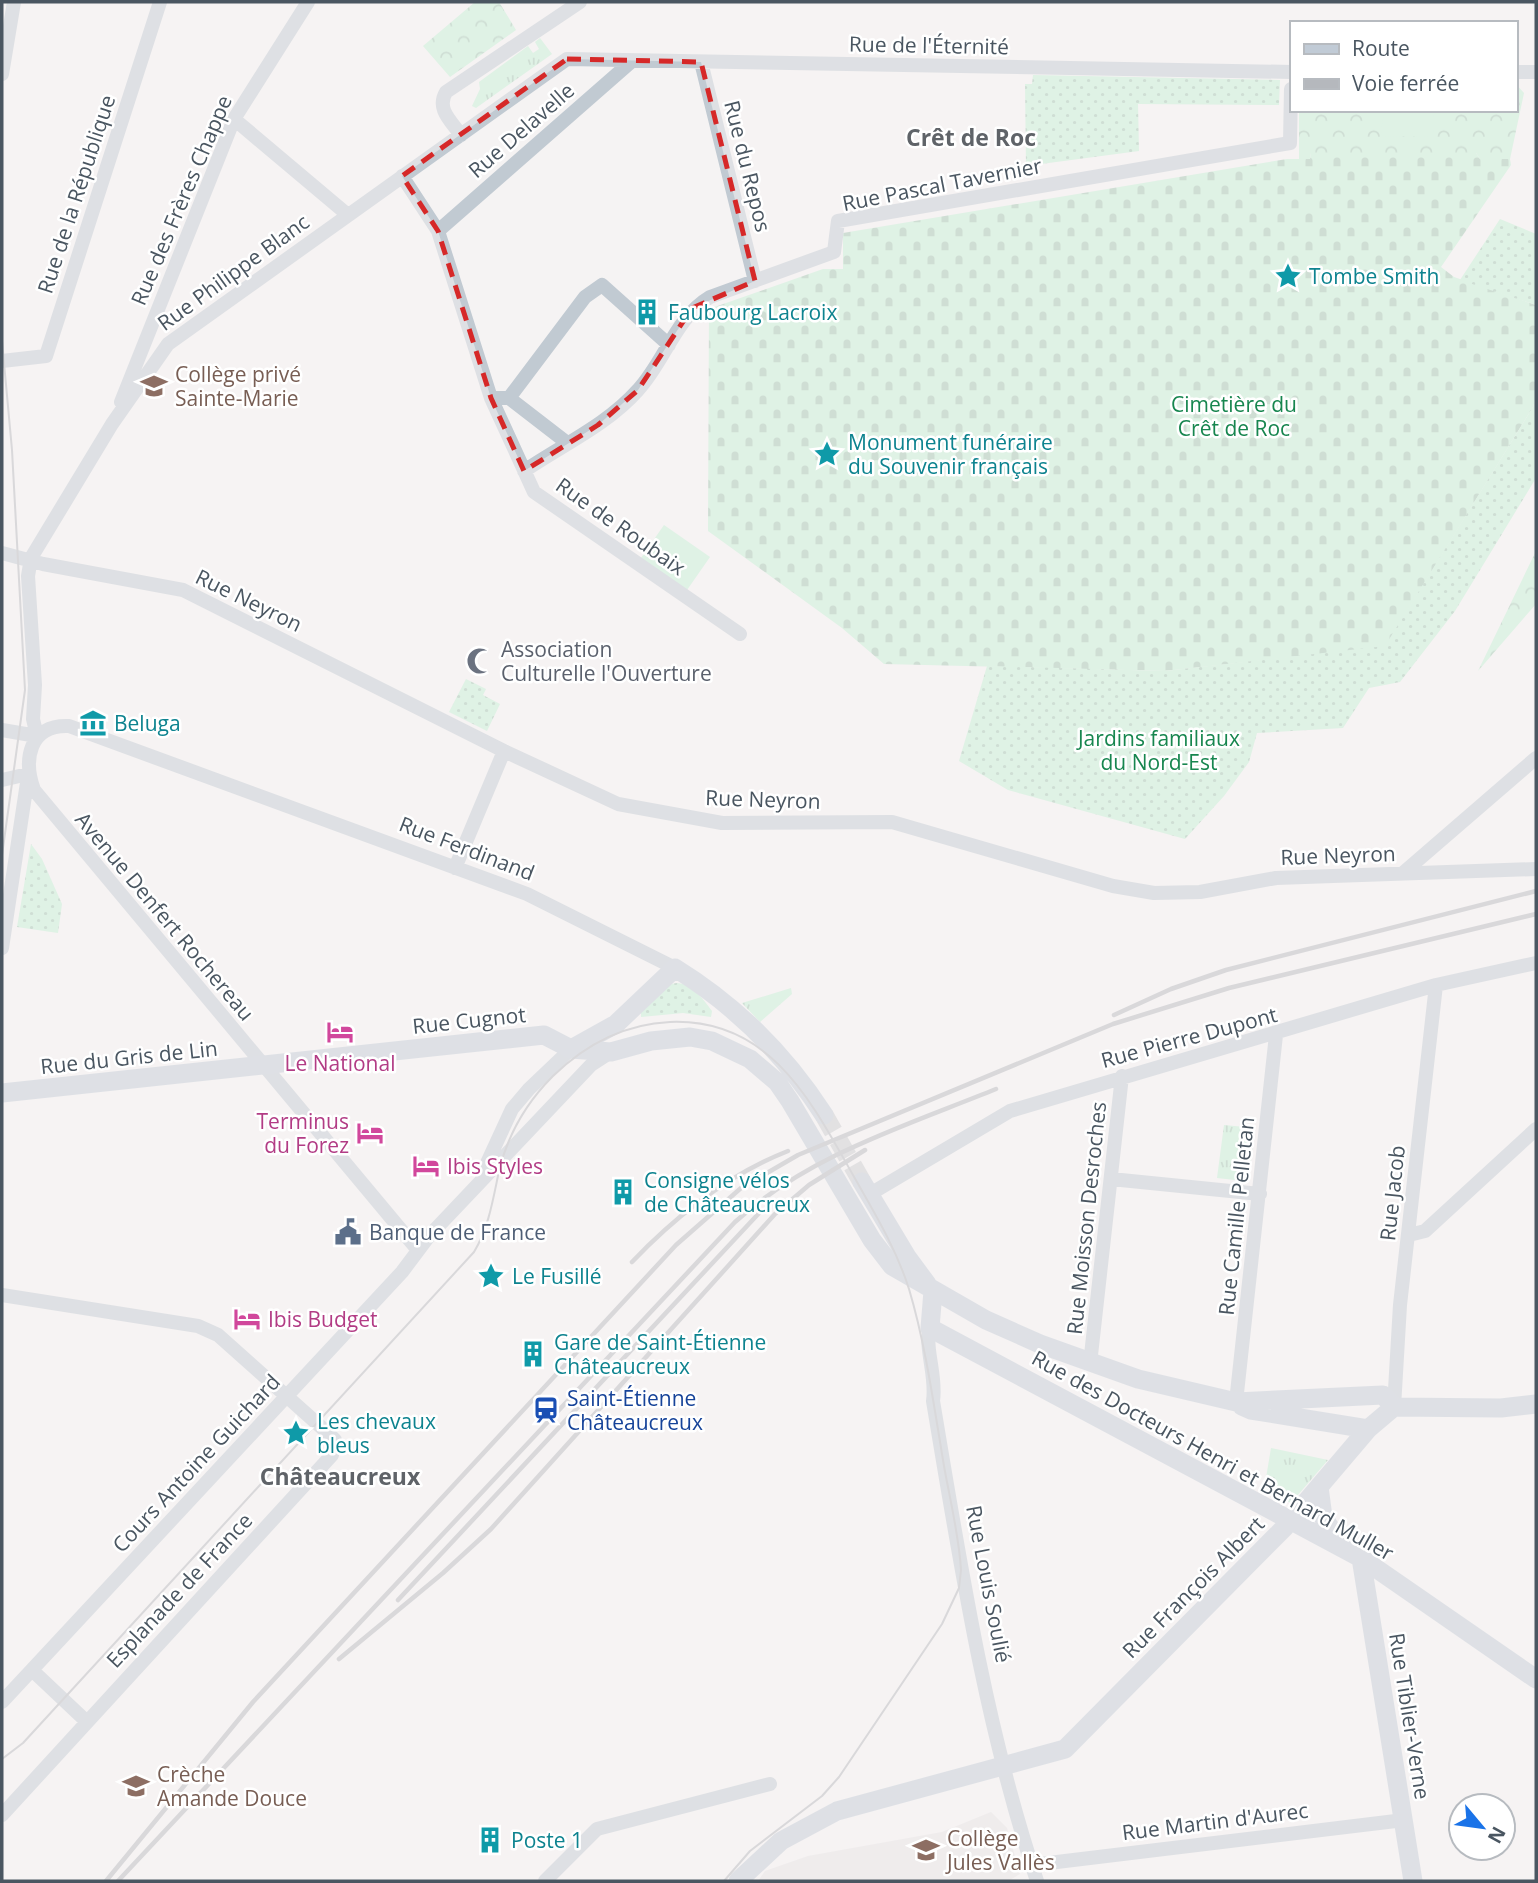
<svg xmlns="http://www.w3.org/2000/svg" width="1538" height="1883" font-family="'Open Sans',sans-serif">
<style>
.education{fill:#e6e4e5}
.grass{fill:url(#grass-tufts)}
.forest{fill:url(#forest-crowns)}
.cemetery{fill:url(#cemetery-stones)}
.garden{fill:url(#garden-dots)}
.pitch{fill:#c3f1d5}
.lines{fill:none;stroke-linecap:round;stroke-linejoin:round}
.secondary-tunnel{stroke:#caccce;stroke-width:19;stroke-dasharray:19 10;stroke-linecap:butt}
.street{stroke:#c1cad2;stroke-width:14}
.secondary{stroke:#c1cbd6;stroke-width:19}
.tram{stroke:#b5b8bd;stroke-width:2}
.rail{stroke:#b5b8bd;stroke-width:4.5}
.marked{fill:none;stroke:#d62828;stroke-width:5;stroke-dasharray:14 9;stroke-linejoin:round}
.labels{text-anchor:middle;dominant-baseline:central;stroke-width:5;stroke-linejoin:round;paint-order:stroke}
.street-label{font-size:21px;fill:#4a5661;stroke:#fff}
.culture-label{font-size:21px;fill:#0d838f;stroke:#fff;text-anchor:start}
.education-label{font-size:21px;fill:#785e54;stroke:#fff;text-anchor:start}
.park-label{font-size:21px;fill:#17864f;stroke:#fff}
.worship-label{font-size:21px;fill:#5b616d;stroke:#fff;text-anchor:start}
.hotel-label{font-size:21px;fill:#b23c85;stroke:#fff;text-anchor:start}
.service-label{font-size:21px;fill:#4e5e75;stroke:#fff;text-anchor:start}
.transit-label{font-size:21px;fill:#164399;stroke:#fff;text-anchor:start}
.neighbourhood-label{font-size:23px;font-weight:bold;fill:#5f6368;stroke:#fff}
</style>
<defs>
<pattern id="grass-tufts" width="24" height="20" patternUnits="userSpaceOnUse" patternTransform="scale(1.75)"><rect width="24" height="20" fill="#c3f1d5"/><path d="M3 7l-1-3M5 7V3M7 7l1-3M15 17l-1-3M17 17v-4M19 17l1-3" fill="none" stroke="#a0c6b0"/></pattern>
<pattern id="forest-crowns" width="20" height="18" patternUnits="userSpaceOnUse" patternTransform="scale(1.75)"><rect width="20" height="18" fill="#c3f1d5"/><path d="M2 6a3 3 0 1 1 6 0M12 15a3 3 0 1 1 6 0" fill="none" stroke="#a0c6b0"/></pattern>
<pattern id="cemetery-stones" width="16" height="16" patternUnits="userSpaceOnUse" patternTransform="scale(1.75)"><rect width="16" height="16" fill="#c3f1d5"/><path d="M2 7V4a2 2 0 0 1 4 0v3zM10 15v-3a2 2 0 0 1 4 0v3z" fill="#a0c6b0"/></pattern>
<pattern id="garden-dots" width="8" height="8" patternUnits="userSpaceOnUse" patternTransform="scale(1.75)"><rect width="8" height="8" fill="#c3f1d5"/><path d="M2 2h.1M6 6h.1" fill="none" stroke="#a0c6b0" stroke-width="1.8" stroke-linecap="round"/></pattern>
</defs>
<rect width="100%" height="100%" fill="#f5f3f3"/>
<path class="education" d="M991,1812L1007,1828L1020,1874L1008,1881H758L765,1871L808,1856L942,1832Z"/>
<path class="grass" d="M540,38L552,54L476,108L472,106L480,89L479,82L528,46L533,53L539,49L535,42Z
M791,988L792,994L760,1022L742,1003Z
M1224,1125L1255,1128L1249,1177L1244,1181L1217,1178Z
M1271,1448L1328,1460L1291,1503L1264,1490Z"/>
<path class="forest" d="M475,2H499L516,30L450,77L423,46Z
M1515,83L1524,93L1510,159H1480L1476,153H1311L1310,159H1299V110H1515Z
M1536,551V604L1478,671Z"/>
<path class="cemetery" d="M1311,153H1476L1480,159H1510L1511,165L1441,267L1454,277L1536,305V397L1533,407L1385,647L1165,671L884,664L842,628L708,531L709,309L823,269H843V233L1287,159H1310Z"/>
<path class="garden" d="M1033,75L1280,80L1279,105L1138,104L1139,151L1026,166L1025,84H1032Z
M1500,219L1536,234V305L1460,280Z
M1536,397V478L1455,611L1400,682L1369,688L1343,728L1257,733L1249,762L1224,796L1185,839L1008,790L959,761L987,666L1165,671L1385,646L1533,407Z
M466,679L486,689L483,695L500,704L487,731L449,712Z
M31,844L42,859L62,904L58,933L17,927Z
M676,983C692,983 703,999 712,1011L711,1017L683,1013L641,1017V1012L668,985Z"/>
<path class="pitch" d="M1384,111H1431L1434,114L1433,133L1429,137L1384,136L1381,133Z
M664,525L710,557L687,590L641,558Z"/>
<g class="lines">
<path class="secondary-tunnel" d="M824,1115L862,1182"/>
<path class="street" d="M701,62L755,281
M1515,72H1536
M2,74L14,2
M234,119L348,215
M461,135C451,121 436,109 446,92L580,2
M402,176L438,231L491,398L534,492L740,634
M438,231L632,61
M2,361L46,356L160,2
M491,398H509L585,297L602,285L669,345
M509,398L566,442
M121,402L234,119L308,2
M524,471C562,445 607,425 638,390C665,361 675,318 710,297L834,252L838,221L1290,143L1291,89
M2,553L43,564L183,590L504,751L618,804L722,823L892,822L1113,886L1154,893L1200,892L1276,878L1536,869
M2,730L37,736
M37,736L33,719L35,685L28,576L31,558L112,424L168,344L567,59L1291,72
M2,780L28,774
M455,868L504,751
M1403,873L1536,758
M2,948L28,776
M482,1174L512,1109L529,1089L571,1049
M1111,1179L1260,1194
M870,1194L1010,1111L1436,985L1536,963
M1409,1235L1425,1231L1536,1129
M417,1249L34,790C23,760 29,724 69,726L527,894L675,968
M2,1295L198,1326L218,1335L330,1435L335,1440L332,1455L2,1815
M930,1328C924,1348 937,1376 933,1401C960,1562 985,1726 1037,1881
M1090,1364L1122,1076
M1236,1402L1276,1035
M1394,1407L1400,1305L1436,985
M33,1671L86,1721
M2,1702L402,1272L429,1236L591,1065L611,1052
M1032,1865L1404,1820
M545,1881L597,1829L770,1784"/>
<path class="secondary" d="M571,1049L616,1024L675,968C735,1005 786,1056 824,1115
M2,1093L544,1035L571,1049L611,1052L651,1041L690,1037L712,1041L750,1059L777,1082L790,1101L872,1240L892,1266L986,1320L1040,1344L1138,1379L1236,1402L1383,1395L1394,1407L1501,1408L1536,1404
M862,1182L907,1257L927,1284
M933,1291L930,1328L1361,1558L1536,1679
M1242,1406L1251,1410L1368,1429
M1319,1487L1323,1517L1341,1544
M1361,1558L1413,1881
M738,1881L781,1841L837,1811L1065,1749L1284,1528L1368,1429L1394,1407"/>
<path class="tram" d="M2,341L12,450L25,690L2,855
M2,1759L23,1743L474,1252C489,1227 493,1199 499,1171C508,1134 526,1103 553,1076C585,1045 625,1024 670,1022C770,1018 811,1101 853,1175C874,1212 896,1248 909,1289C926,1346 934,1407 944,1466C950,1500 959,1535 961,1570L959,1588L942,1624L839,1777L822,1796L750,1851L724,1881"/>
<path class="rail" d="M1114,1015L1171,989L1226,970L1536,891
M632,1262C677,1215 727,1175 788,1151
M398,1600L761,1211
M339,1659L443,1573L491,1529L775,1214L809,1185L865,1150
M106,1881L253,1702L676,1245L741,1188L798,1155L1113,1024L1229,988L1536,914
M118,1881L735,1222C809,1155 905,1126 996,1089"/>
</g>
<path d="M0 0H1538V1883H0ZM567,59L701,62L755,281L692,308L638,390L598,425L524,471L491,398L438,231L402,176Z" fill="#f5f3f3" fill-opacity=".55" fill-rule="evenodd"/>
<path class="marked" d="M567,59L701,62L755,281L692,308L638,390L598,425L524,471L491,398L438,231L402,176Z"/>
<defs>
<g id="sight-bare" transform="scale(2.1)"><path d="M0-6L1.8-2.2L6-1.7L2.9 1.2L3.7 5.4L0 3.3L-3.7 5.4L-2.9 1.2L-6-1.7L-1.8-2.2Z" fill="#0f9aa8" stroke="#fff" stroke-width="2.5" paint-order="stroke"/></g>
<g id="building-bare" transform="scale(2.1)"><path d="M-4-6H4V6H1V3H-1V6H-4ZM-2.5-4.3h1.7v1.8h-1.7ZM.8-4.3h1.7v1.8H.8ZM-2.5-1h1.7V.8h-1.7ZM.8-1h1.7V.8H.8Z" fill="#0f9aa8" stroke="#fff" stroke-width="2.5" paint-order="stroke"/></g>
<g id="school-bare" transform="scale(2.1)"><path d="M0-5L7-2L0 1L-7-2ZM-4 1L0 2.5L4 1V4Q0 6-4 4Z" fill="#8d6e63" stroke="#fff" stroke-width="2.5" paint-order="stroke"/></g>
<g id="mosque-bare" transform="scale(2.1)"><path d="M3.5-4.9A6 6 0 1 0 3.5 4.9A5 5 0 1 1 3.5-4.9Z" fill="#6b7280" stroke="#fff" stroke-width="2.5" paint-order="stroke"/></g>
<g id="museum-bare" transform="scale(2.1)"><path d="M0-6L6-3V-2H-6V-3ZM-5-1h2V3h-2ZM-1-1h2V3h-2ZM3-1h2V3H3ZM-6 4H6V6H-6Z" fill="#0f9aa8" stroke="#fff" stroke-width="2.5" paint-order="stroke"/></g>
<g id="hotel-bare" transform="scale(2.1)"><path d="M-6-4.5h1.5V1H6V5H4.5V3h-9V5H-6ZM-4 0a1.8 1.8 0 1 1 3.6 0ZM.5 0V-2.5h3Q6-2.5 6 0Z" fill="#d1479c" stroke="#fff" stroke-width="2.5" paint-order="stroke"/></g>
<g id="civic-bare" transform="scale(2.1)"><path d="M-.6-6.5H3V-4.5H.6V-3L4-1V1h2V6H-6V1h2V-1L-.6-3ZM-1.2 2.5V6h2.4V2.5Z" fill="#5c6f8a" stroke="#fff" stroke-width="2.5" paint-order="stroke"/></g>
<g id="station-bare" transform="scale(2.1)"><path d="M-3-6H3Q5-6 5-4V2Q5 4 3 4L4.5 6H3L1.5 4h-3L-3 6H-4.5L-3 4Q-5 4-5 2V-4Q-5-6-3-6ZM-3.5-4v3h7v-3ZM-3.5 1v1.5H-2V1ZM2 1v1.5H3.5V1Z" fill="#1a4fb4" stroke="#fff" stroke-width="2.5" paint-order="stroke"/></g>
</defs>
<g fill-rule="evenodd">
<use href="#sight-bare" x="1288" y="276"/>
<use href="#building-bare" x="647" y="312"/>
<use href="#school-bare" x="154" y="386"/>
<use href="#sight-bare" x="827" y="454"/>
<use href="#mosque-bare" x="480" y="661"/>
<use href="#museum-bare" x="93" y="723"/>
<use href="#hotel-bare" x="340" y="1032"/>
<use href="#hotel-bare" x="370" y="1133"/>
<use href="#hotel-bare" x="426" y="1166"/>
<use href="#building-bare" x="623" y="1192"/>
<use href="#civic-bare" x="348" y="1232"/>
<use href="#sight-bare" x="491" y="1276"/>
<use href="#hotel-bare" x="247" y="1319"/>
<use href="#building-bare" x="533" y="1354"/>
<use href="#station-bare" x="546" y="1410"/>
<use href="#sight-bare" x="296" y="1433"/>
<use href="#school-bare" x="136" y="1786"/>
<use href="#building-bare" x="490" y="1840"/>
<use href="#school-bare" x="926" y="1850"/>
</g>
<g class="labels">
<g class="street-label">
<text transform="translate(929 45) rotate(1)">Rue de l'Éternité</text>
<text transform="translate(521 130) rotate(-41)">Rue Delavelle</text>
<text transform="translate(748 166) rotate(76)">Rue du Repos</text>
<text transform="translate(942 184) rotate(-11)">Rue Pascal Tavernier</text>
<text transform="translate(76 194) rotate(-72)">Rue de la République</text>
<text transform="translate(181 200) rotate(-67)">Rue des Frères Chappe</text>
<text transform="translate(233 272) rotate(-36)">Rue Philippe Blanc</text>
<text transform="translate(621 526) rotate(35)">Rue de Roubaix</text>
<text transform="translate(249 600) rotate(26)">Rue Neyron</text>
<text transform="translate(763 799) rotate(2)">Rue Neyron</text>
<text transform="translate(467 848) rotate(21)">Rue Ferdinand</text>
<text transform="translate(1338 855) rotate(-2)">Rue Neyron</text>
<text transform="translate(165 916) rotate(50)">Avenue Denfert Rochereau</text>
<text transform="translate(469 1020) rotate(-6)">Rue Cugnot</text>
<text transform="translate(1189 1037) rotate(-15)">Rue Pierre Dupont</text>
<text transform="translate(129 1057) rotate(-6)">Rue du Gris de Lin</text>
<text transform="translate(1392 1193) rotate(-84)">Rue Jacob</text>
<text transform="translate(1236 1216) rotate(-84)">Rue Camille Pelletan</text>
<text transform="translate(1086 1218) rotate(-84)">Rue Moisson Desroches</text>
<text transform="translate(1213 1455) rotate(29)">Rue des Docteurs Henri et Bernard Muller</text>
<text transform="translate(196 1463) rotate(-47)">Cours Antoine Guichard</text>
<text transform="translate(989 1584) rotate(79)">Rue Louis Soulié</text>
<text transform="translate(1193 1587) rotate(-45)">Rue François Albert</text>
<text transform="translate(179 1590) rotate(-47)">Esplanade de France</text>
<text transform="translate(1410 1716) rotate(81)">Rue Tiblier-Verne</text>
<text transform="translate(1215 1821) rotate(-7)">Rue Martin d'Aurec</text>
</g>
<g class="culture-label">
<text x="1309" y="276">Tombe Smith</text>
<text x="668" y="312">Faubourg Lacroix</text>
<text x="848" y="442">Monument funéraire<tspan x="848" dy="24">du Souvenir français</tspan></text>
<text x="114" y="723">Beluga</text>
<text x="644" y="1180">Consigne vélos<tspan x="644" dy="24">de Châteaucreux</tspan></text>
<text x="512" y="1276">Le Fusillé</text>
<text x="554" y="1342">Gare de Saint-Étienne<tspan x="554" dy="24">Châteaucreux</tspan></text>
<text x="317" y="1421">Les chevaux<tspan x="317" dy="24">bleus</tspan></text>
<text x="511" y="1840">Poste 1</text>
</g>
<g class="education-label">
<text x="175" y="374">Collège privé<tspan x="175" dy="24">Sainte-Marie</tspan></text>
<text x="157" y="1774">Crèche<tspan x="157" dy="24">Amande Douce</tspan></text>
<text x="947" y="1838">Collège<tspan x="947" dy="24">Jules Vallès</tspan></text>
</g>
<g class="park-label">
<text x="1234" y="404">Cimetière du<tspan x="1234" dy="24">Crêt de Roc</tspan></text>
<text x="1159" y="738">Jardins familiaux<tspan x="1159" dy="24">du Nord-Est</tspan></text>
</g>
<g class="worship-label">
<text x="501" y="649">Association<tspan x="501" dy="24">Culturelle l'Ouverture</tspan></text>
</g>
<g class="hotel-label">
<text x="340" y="1063" text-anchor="middle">Le National</text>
<text x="349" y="1121" text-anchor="end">Terminus<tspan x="349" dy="24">du Forez</tspan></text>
<text x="447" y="1166">Ibis Styles</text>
<text x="268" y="1319">Ibis Budget</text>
</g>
<g class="service-label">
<text x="369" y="1232">Banque de France</text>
</g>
<g class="transit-label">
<text x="567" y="1398">Saint-Étienne<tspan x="567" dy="24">Châteaucreux</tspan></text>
</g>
<g class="neighbourhood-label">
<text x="971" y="137">Crêt de Roc</text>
<text x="340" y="1476">Châteaucreux</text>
</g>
</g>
<rect width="1538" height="1883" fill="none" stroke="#4a5661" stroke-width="7"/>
<rect x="1290" y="21" width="228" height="91" fill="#ffffff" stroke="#b7bbc0" stroke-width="2"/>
<rect x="1304" y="44" width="35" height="10" fill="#c1cbd6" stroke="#b7bbc0" stroke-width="2"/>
<text x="1352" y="56" font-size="21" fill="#4a5661">Route</text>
<rect x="1304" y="79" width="35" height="10" fill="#b5b8bd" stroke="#b7bbc0" stroke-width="2"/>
<text x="1352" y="91" font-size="21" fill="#4a5661">Voie ferrée</text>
<g transform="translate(1482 1827) rotate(119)"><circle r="33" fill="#ffffff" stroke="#b7bbc0" stroke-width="2"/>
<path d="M0-5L12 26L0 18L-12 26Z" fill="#1a73e8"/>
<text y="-10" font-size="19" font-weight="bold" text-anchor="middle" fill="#4a5661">N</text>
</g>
</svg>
